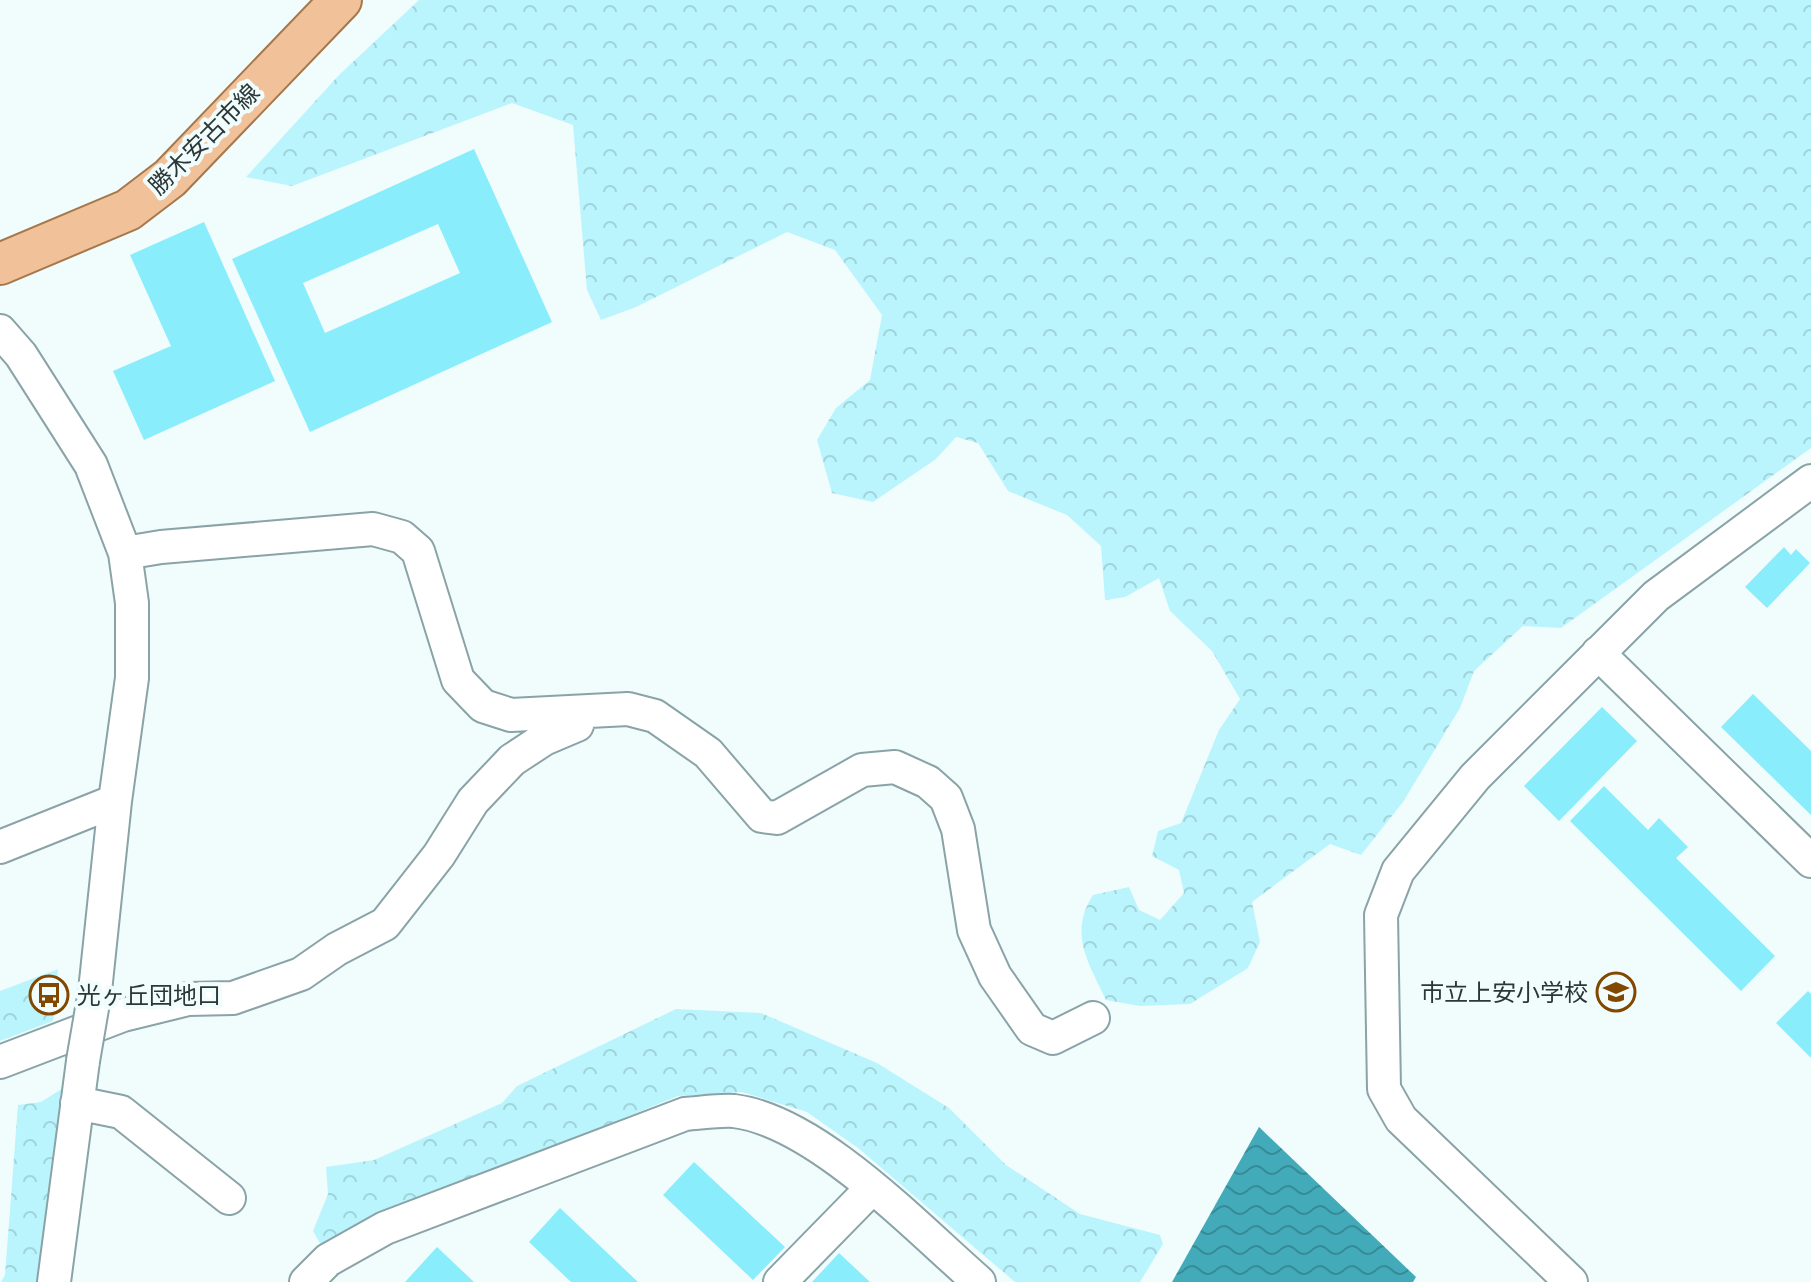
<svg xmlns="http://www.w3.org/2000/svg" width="1811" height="1282" font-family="'DM Sans','Noto Sans JP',sans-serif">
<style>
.forest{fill:url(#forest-crowns)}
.water{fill:url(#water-waves)}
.building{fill:#89edfc;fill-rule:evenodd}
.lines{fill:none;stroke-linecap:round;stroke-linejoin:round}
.minor-casing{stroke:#89a3a7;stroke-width:36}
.major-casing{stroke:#a5774a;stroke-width:44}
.minor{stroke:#fff;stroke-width:32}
.major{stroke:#f1c299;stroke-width:40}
.minor-bridge-casing{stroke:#89a3a7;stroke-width:36;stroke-linecap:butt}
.minor-bridge{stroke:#fff;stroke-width:32}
.labels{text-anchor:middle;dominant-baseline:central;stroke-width:8;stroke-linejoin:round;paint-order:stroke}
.street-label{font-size:24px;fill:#2b3637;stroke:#f1fcfd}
.poi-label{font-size:24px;fill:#2b3637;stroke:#f1fcfd;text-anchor:end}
</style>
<defs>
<pattern id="forest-crowns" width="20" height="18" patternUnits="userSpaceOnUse" patternTransform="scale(2)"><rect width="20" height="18" fill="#baf5fe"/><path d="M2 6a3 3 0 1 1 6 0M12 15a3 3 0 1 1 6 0" fill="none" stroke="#a0d3da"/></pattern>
<pattern id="water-waves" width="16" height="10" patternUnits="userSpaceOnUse" patternTransform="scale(2)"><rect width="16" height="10" fill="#42aab8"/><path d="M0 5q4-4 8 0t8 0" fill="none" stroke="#378b96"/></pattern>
</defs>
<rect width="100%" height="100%" fill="#f1fcfd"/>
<path class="forest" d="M419,0H1811V448L1561,628L1523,626L1474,671L1460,708L1403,802L1361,855L1330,844L1252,902L1260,942L1248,968L1190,1004L1140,1006L1106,1000C1089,963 1068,934 1093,895L1129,887L1139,910L1160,920L1184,893L1179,870L1152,856L1158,831L1181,823L1219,730L1240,699L1212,651L1170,611L1159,578L1125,597L1105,600L1101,546L1067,515L1008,491L978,443L956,437L936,459L873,502L832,493L817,440L836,408L870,380L882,315L835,250L787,232L636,307L601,320L587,290L573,125L512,103L292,186L246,177L339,75Z
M58,969L53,1021L0,1041V991Z
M676,1009L761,1013L877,1063L949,1108L1006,1165L1080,1214L1160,1235L1163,1244L1140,1282H1015L858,1148L807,1112L742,1092L678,1096L377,1218L322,1247L313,1231L328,1194L326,1167L374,1160L502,1103L517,1086Z
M79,1078L50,1282H1L5,1275L18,1105L41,1102Z"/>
<path class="water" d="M1259,1127L1416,1277L1413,1282H1172Z"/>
<path class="building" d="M474,149L552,322L310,432L232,259ZM438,224L460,273L325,333L303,283Z
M204,222L275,381L144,440L113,371L171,346L130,255Z
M1784,547L1791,555L1796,549L1810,563L1767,608L1745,587Z
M1753,694L1811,751V815L1721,727Z
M1602,707L1637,741L1559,821L1524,786Z
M1604,786L1648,830L1659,818L1688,847L1676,858L1775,956L1741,991L1570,821Z
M1808,991L1811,994V1058L1776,1023Z
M694,1162L785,1247L753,1280L663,1195Z
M560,1208L638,1282H571L529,1242Z
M437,1247L474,1282H405Z
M839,1253L870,1282H812Z"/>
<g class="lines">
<g class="minor-casing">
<path id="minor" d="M0,331L21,355L91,465L125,553L132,603V678L115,801L95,991
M125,553L161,547L373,529L402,537L418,551L458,680L483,706L511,715L628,709L655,716L708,753L762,816L777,818L862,770L895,767L928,782L946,798L958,829L974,930L995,976L1032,1029L1053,1038L1093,1018
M1598,653L1811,861
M0,847L115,801
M0,1062L123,1015L188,999L233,998L301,974L337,949L385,924L439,855L473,801L512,760L544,739L577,725L581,712
M77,1103L121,1112L229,1198
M54,1282L83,1061
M306,1282L328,1260L385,1228L685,1114C700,1113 719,1110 734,1111C816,1121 917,1228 979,1282
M780,1282L871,1189
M1571,1282L1401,1119L1384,1089L1381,915L1398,871L1475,777L1656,596L1811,481"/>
</g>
<g class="major-casing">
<path id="major" d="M0,264L128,210L170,178L341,0"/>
</g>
<use href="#minor" class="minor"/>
<use href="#major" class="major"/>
<g class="minor-bridge-casing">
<path id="minor-bridge" d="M83,1061L95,991"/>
</g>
<use href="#minor-bridge" class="minor-bridge"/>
</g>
<defs>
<g id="school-ring" transform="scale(2)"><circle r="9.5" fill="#f1fcfd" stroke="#834800" stroke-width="1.5"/><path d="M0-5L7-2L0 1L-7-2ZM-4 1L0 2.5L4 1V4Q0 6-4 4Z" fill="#834800"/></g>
<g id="bus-ring" transform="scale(2)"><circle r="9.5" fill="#f1fcfd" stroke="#834800" stroke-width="1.5"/><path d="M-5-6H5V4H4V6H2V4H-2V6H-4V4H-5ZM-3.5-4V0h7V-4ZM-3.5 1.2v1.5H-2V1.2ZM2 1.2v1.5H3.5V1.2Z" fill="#834800"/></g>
</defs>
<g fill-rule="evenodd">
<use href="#school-ring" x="1616" y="992"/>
<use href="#bus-ring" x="49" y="995"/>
</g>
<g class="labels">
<g class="street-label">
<text transform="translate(204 139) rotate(-45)">勝木安古市線</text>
</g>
<g class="poi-label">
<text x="1588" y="992">市立上安小学校</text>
<text x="77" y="995" text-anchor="start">光ヶ丘団地口</text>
</g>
</g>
</svg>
